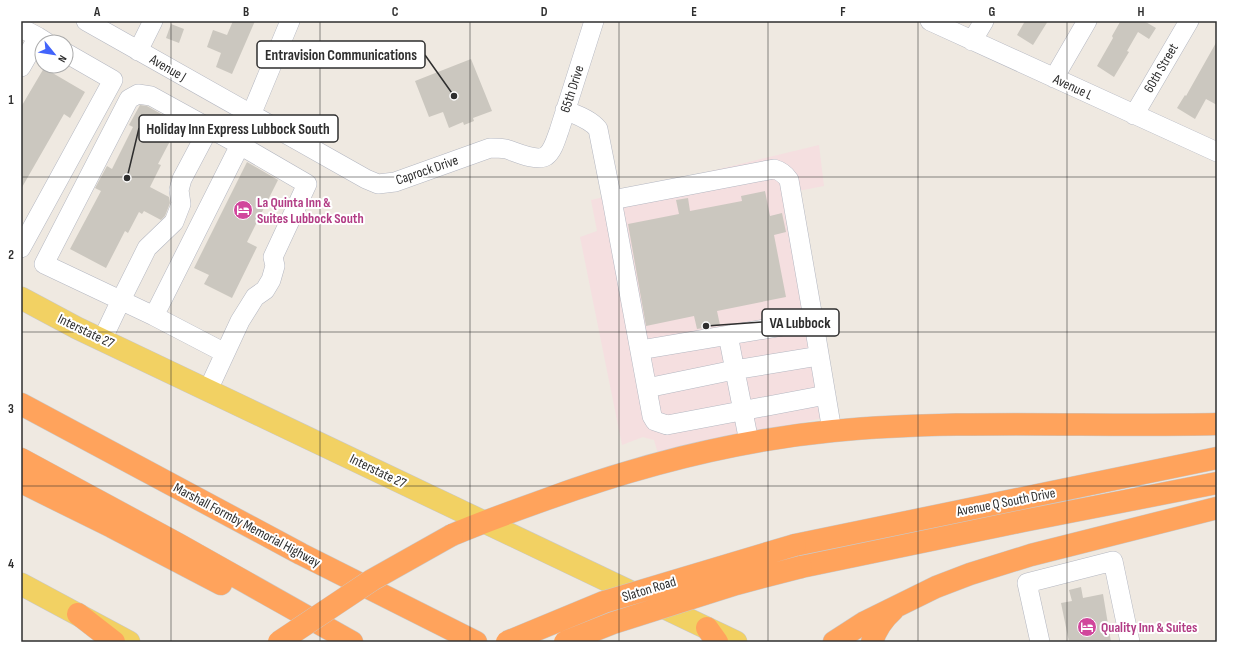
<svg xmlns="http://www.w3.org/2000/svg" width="1238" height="663" font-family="'Sofia Sans Condensed',sans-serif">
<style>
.medical{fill:#f5dfe0}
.building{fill:#cbc7bf}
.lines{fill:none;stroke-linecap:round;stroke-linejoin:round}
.minor-casing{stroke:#b4b7c1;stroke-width:20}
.major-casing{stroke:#c9c9c9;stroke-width:23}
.highway-casing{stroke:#c9c9c9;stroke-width:23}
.minor{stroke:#fff;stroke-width:19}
.major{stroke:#f2d163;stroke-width:22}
.highway{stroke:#ffa35c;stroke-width:22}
.highway-bridge-casing{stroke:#c9c9c9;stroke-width:23;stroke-linecap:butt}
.highway-bridge{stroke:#ffa35c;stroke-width:22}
.grid{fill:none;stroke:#2e2e2e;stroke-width:1;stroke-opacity:0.55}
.labels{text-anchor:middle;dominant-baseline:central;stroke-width:4;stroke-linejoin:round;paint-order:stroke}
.street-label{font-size:14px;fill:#2e2e2e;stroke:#fff}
.hotel-label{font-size:14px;font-weight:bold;fill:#b23c85;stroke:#fff;text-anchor:start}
.leader{fill:none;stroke:#2e2e2e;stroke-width:1.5}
.callout-dot{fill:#2e2e2e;stroke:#fff;stroke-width:1.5}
.callout{fill:#fff;stroke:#2e2e2e;stroke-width:1.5}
.callout-label{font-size:15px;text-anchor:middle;font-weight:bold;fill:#2e2e2e}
.neatline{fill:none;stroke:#2e2e2e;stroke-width:1.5}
.grid-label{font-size:13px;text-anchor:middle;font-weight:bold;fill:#2e2e2e}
</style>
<rect width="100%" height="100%" fill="#efe9e1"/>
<path class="medical" d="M819,145L824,186L788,193L832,416L658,454L654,440L646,438L643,437L622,445L580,237L597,231L591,200Z"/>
<path class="building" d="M233,21H255L232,74L216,67L221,53L207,47L213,30L227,35Z
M1025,21H1048L1033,45L1017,35Z
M1119,21H1144L1156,28L1149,39L1138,32L1127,51L1129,52L1114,77L1097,66L1113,38L1112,36L1120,22Z
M171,24L184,29L179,43L166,38Z
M1217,41V105L1206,99L1195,119L1177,108L1185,95L1186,96Z
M471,59L492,111L473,118L474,121L464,125L463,122L449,128L443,112L429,117L415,81Z
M44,68L85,92L70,118L64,114L21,189V107Z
M140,105L147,106L179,124L158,164L161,165L150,187L169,197L170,203L165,216L161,220L144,211L142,214L139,212L128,233L125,231L106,268L70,249L101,191L95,188L107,166L112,169L133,127L129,125Z
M247,162L278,180L247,242L257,247L232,298L204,284L209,275L194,268Z
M765,191L770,216L782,213L786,232L774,235L786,297L717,311L720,325L697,329L694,316L646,326L628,224L679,214L676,200L688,198L690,211L742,201L741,196Z
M1081,587L1083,598L1103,594L1111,642H1069L1061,603L1072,601L1069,590Z"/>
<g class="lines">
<g class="minor-casing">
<path id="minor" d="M86,21L366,179L378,184L395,182L490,148C495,148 501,148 506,149C516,152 536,162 546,156C553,151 556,139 559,131L594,21
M930,21L1217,152
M21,28L38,37
M972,41L984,21
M138,51L153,21
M21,67L38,37L46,42
M1054,78L1087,21
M565,110C576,115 590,119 598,129L612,200
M251,115L290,21
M1134,115L1189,21
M21,248L113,80L66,53
M154,316L44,264L129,99L138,94L151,96L240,145
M728,335L749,442
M102,340L121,300L147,248L174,222L181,204L179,190L182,179L209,128
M640,350L813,321
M647,388L734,370L819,356
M208,390L240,321L255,297L265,290L271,280L275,266L273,257L307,184L240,145L154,316L225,353
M826,395L667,425L655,421L652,416L612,200L774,169C781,171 785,174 789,180C804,264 818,347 832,431
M1040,642L1027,583L1113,561L1130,642"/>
</g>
<g class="major-casing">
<path id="major" d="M21,298L77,328L736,642
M21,584L129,642"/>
</g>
<g class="highway-casing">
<path id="highway" d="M21,404L301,554L476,642
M21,459L178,544L352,642
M21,482L112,527L221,584
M452,535C480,523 508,513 536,503C633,467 729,441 833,431C960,419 1089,427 1217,424
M795,545L1217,458
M801,567L1023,521L1217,483
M78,614L114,642
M707,628L717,642
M834,642L865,622L936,587L970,574L1031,555L1217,508
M872,642C876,629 883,619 893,610"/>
</g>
<use href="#minor" class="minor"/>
<use href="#major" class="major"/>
<use href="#highway" class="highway"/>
<g class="highway-bridge-casing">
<path id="highway-bridge" d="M279,642L372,580L452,535
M507,642L604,602L795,545
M565,642L613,623L736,584L801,567"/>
</g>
<use href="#highway-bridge" class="highway-bridge"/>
</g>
<path class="grid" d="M171,21V642M320,21V642M470,21V642M619,21V642M768,21V642M918,21V642M1067,21V642M21,177H1217M21,332H1217M21,486H1217"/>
<defs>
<g id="hotel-disc" transform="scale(1)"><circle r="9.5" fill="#d1479c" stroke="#fff"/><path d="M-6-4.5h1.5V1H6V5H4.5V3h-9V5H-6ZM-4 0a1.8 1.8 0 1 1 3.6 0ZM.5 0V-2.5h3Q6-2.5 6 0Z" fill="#fff"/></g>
</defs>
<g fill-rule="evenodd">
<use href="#hotel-disc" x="243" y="210"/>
<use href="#hotel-disc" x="1087" y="627"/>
</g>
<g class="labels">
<g class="street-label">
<text transform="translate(168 68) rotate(30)">Avenue J</text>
<text transform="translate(1161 68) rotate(-60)">60th Street</text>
<text transform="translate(1073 87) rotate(25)">Avenue L</text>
<text transform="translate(572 89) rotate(-72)">65th Drive</text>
<text transform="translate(427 170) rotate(-19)">Caprock Drive</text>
<text transform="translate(86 331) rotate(26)">Interstate 27</text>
<text transform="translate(378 471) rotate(26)">Interstate 27</text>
<text transform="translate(1006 502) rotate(-11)">Avenue Q South Drive</text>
<text transform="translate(247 525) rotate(28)">Marshall Formby Memorial Highway</text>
<text transform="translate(649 589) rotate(-17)">Slaton Road</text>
</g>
<g class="hotel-label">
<text x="257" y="202">La Quinta Inn &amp;<tspan x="257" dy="16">Suites Lubbock South</tspan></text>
<text x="1101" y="627">Quality Inn &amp; Suites</text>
</g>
</g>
<path class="leader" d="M454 96L425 55M127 178L139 128M706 326L762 322"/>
<g class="callout-dot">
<circle cx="454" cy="96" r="4"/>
<circle cx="127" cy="178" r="4"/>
<circle cx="706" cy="326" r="4"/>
</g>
<g class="callout">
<rect x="257" y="41" width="168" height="27" rx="4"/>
<rect x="139" y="115" width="199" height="27" rx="4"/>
<rect x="762" y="309" width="77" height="27" rx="4"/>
</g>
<g class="callout-label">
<text x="341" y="60">Entravision Communications</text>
<text x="238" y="134">Holiday Inn Express Lubbock South</text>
<text x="800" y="328">VA Lubbock</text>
</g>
<rect width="1238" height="663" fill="none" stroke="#ffffff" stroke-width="44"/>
<g transform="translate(54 54) rotate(120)"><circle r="19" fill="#ffffff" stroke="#ababab"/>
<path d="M0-3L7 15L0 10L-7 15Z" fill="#4264fb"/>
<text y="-6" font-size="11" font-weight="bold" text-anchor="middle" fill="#2e2e2e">N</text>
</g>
<rect x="22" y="22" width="1194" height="619" class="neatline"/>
<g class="grid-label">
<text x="97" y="16">A</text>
<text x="246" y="16">B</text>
<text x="395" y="16">C</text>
<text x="544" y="16">D</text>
<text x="694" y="16">E</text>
<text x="843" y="16">F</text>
<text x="992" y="16">G</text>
<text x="1141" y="16">H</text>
<text x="11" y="104">1</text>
<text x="11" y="259">2</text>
<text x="11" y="413">3</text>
<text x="11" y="568">4</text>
</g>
</svg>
